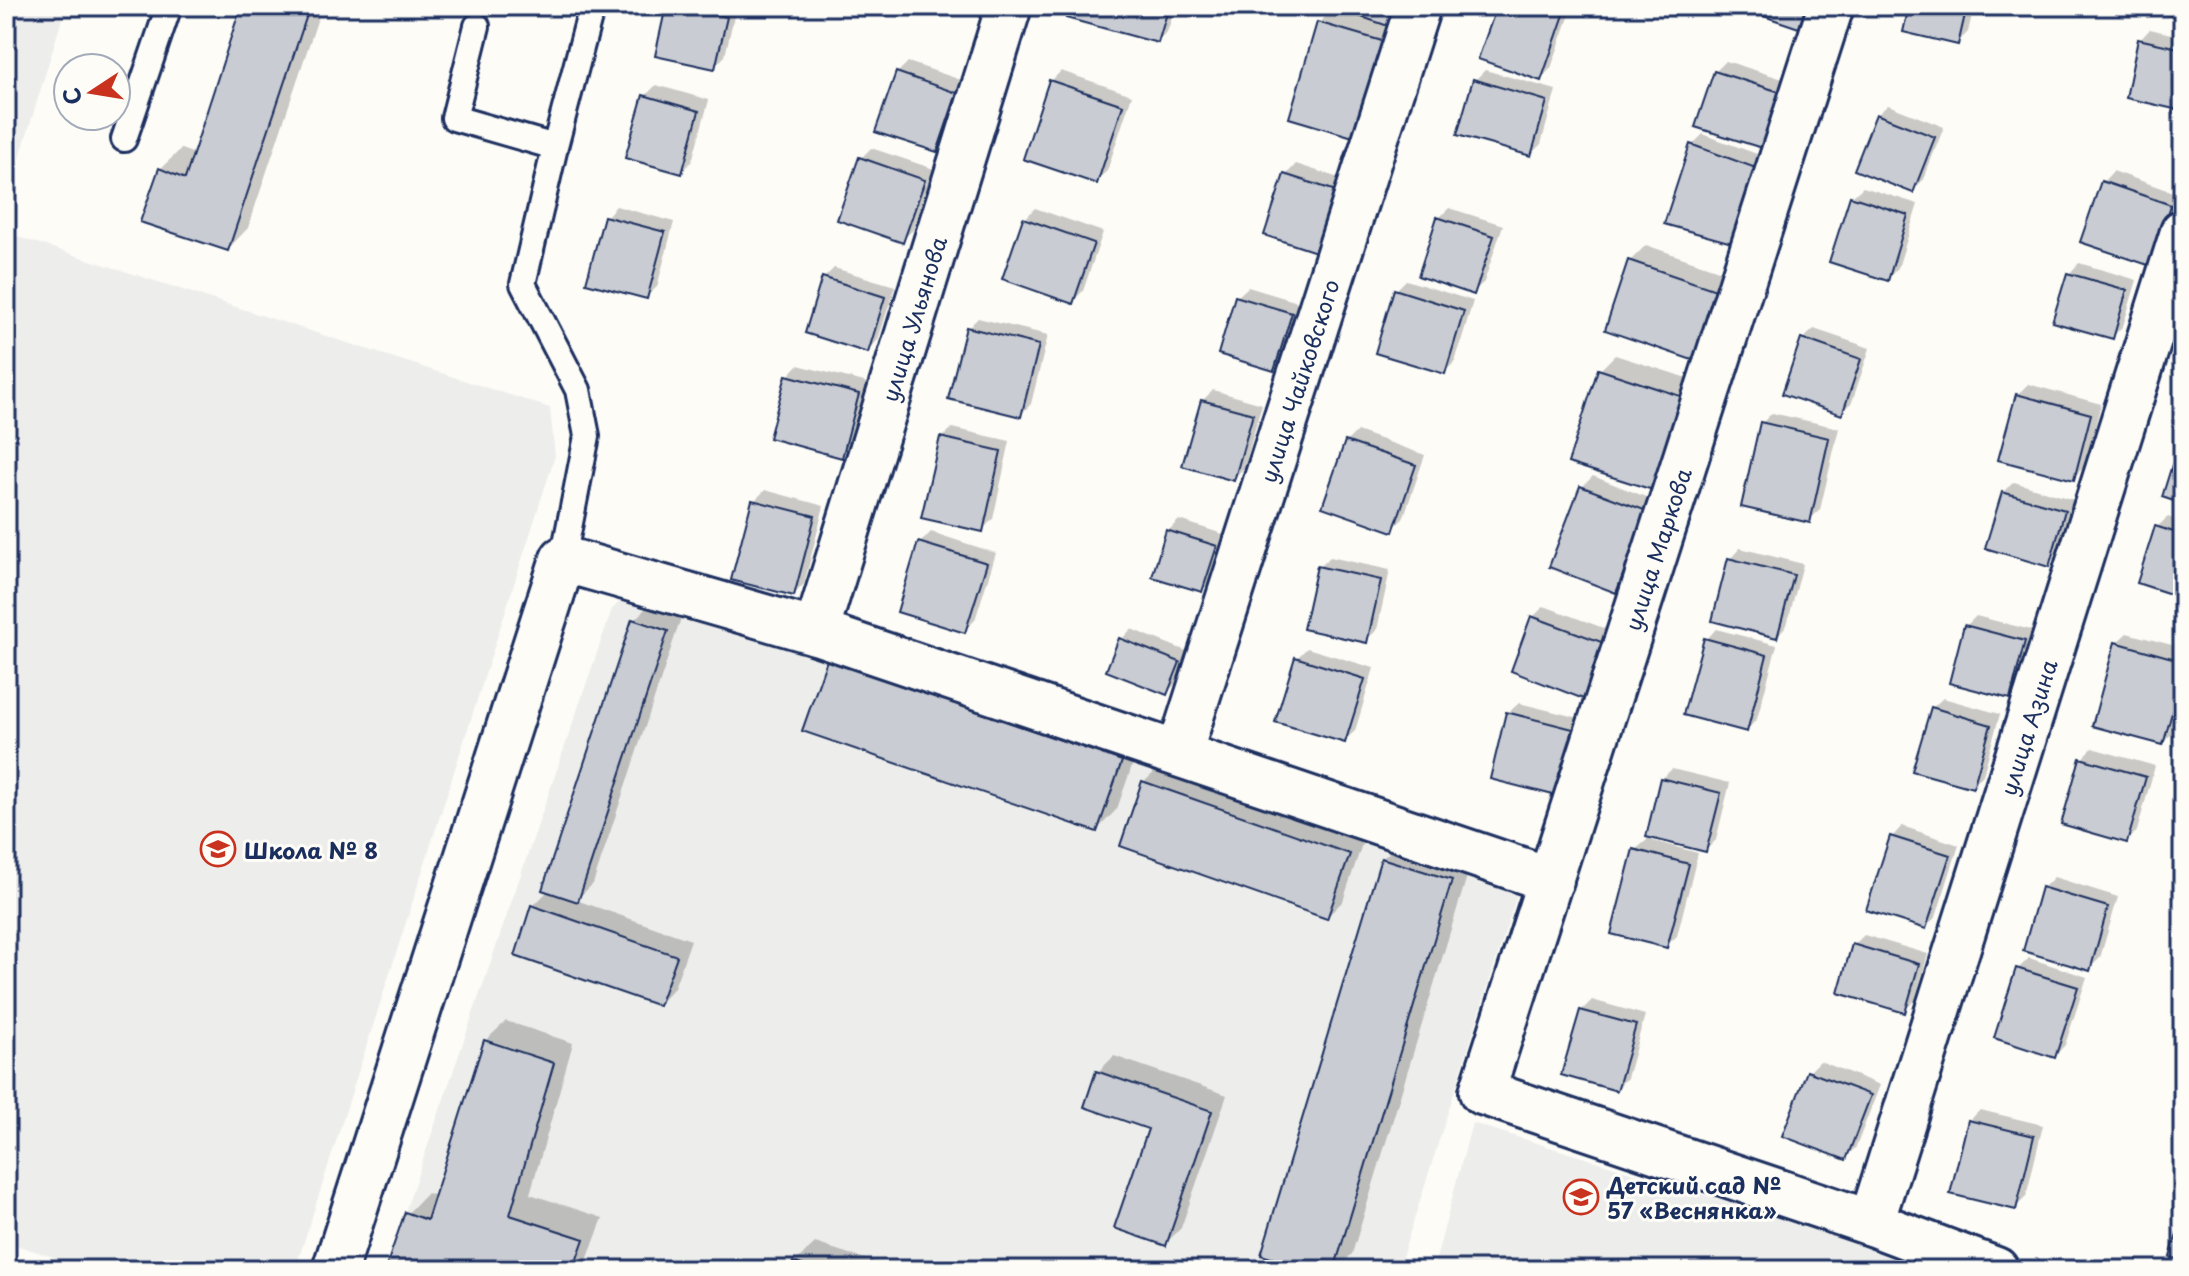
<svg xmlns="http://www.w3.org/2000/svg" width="2189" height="1276" font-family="'Playpen Sans',sans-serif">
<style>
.built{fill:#edeeec}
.shadow{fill:#0003}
.building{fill:#c9ccd3;stroke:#1b2f5e;stroke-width:2}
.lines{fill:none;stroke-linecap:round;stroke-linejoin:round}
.lane-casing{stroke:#1b2f5e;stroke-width:30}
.street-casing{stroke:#1b2f5e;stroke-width:50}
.lane{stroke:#fdfcf7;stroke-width:24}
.street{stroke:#fdfcf7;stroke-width:44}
.labels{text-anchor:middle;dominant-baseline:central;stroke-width:6;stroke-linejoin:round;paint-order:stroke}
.street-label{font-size:22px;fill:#1b2f5e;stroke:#fdfcf7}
.poi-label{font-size:22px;font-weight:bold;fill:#1b2f5e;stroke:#fdfcf7;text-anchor:start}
</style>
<rect width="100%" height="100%" fill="#fdfcf7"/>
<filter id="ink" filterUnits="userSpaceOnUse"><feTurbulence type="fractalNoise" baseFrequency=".0125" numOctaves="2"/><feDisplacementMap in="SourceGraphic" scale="16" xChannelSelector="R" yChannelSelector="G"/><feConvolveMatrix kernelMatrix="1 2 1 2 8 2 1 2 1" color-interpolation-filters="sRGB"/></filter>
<g filter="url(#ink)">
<path class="built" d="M6,6H66L15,174L6,171Z
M6,233L550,408L555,456L295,1270H94L6,1242Z
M629,593L1519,888L1398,1270H586L575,1266L573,1270H385L612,609Z
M1472,1123L1947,1270H1433Z"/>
<path class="shadow" d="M243,6H322L248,228L228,249L160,169L181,149L195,154Z
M668,6L736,7L725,56L714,67Z
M1071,6H1175L1168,30L1158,41Z
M1336,6H1400L1398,14L1388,23L1396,25L1369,119L1353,135L1319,23Z
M1499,6H1573L1551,68L1541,79Z
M1911,6H1974L1968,32L1957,43Z
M2150,29L2183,37V109L2140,40Z
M1726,61L1792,82L1775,136L1715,72Z
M908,62L967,82L947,139L937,150L897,73Z
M1485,70L1556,90L1541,144L1531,154L1475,80Z
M1061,71L1132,95L1107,171L1096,181L1051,81Z
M656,85L709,100L692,161L681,172L628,157L645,96Z
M1888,105L1944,127L1923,180L1912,191L1877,115Z
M1703,134L1765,157L1742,230L1692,145Z
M871,148L934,169L913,230L902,240L861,158Z
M1296,164L1345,180L1326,239L1315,250L1286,175Z
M2113,171L2181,195L2161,253L2103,182Z
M1863,187L1918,204L1898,268L1887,279L1852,197Z
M616,206L674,222L657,287L646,297L606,217Z
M1035,208L1103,232L1083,291L1072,302L1025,219Z
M1449,208L1503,225L1484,282L1473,292L1439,218Z
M1646,245L1733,275L1711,343L1630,261Z
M2079,263L2137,280L2123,326L2112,337L2069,274Z
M834,268L895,286L878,340L868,351L824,278Z
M1406,280L1473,301L1455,362L1444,372L1396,290Z
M1248,287L1301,303L1284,358L1274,369L1237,297Z
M978,318L1048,335L1031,404L1020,415L968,328Z
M1814,329L1870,348L1852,402L1842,412L1803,339Z
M1615,355L1697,381L1668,472L1600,370Z
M798,365L868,383L852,445L841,455L788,376Z
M2028,384L2101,404L2084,467L2073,478L2017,395Z
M1213,390L1262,404L1244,468L1234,478L1202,401Z
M1772,413L1839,428L1820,510L1809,520L1762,423Z
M952,428L1010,441L993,519L982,530L942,438Z
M1357,431L1425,455L1403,519L1392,529L1346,442Z
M1593,476L1656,501L1626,580L1616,590L1582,487Z
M2014,482L2074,500L2059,554L2048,564L2003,493Z
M765,490L824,506L804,584L794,594L754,501Z
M2168,517L2183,522V596L2157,527Z
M1179,520L1226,535L1212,580L1202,590L1168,531Z
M931,532L996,553L975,620L964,631L920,543Z
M1740,548L1803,564L1787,625L1777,636L1730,559Z
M1330,557L1390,570L1377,630L1366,640L1319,567Z
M650,604L682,615L593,884L576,900L691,940L674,988L659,1004L533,906L549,890L634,620Z
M1544,606L1617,633L1586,697L1513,670L1533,617Z
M1976,616L2035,631L2020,686L2009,697L1966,626Z
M1131,629L1189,652L1177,682L1167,693L1121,640Z
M1716,629L1777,645L1757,719L1747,730L1706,640Z
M2127,633L2183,648V666L2164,733H2168L2183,681V696L2173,733L2162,743L2116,643Z
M849,640L1141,740L1117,809L1097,830L828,661Z
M1307,648L1374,668L1355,731L1344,741L1297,658Z
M1943,698L2000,714L1983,775L1972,786L1932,708Z
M1519,703L1583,719L1567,783L1508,713Z
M2092,748L2155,766L2137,831L2126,841L2082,759Z
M1160,767L1364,838L1343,901L1327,917L1144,782Z
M1672,769L1730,783L1716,840L1706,850L1651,837L1650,840L1698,853L1677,936L1666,946L1635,850L1647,840L1661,779Z
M1902,826L1959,845L1936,917L1925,927L1892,837Z
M1403,839L1472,860L1352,1254L1336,1270H1317L1382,859Z
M2054,877L2118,897L2100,958L2089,969L2043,888Z
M1864,935L1928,954L1915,1000L1904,1011L1854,945Z
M2029,958L2087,977L2065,1045L2055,1056L1996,1037L2018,969Z
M1592,1000L1645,1015L1627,1078L1617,1088L1581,1011Z
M506,1021L573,1043L530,1194L603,1218L586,1263L580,1270H387L407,1214L427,1193L437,1196L485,1041Z
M1114,1056L1227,1095L1181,1228L1165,1244L1150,1127L1098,1072Z
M1820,1061L1880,1085L1856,1147L1845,1158L1809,1072Z
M1980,1110L2043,1125L2026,1197L2015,1208L1969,1121Z
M815,1243L900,1270H792L794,1263Z"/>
<path class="building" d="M241,6H310L228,251L140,222L159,168L185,179Z
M666,6H678L727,17L715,69L655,56Z
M1069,6H1169L1158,43L1066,18Z
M1330,6H1395L1388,26Z
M1497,6H1567L1541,81L1478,59Z
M1734,6H1807L1799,28Z
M1909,6H1967L1958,45L1903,32Z
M2155,6H2183V20L2154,9Z
M1317,22L1382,41L1353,137L1289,118Z
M2138,39L2183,49V111L2126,98Z
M1714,71L1783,93L1765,149L1695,127Z
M896,72L957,93L937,152L875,132Z
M1473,79L1547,101L1531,156L1457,135Z
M1049,80L1123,105L1097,184L1023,159Z
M643,95L699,111L682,174L625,158Z
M1876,114L1935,137L1913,193L1854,170Z
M1690,144L1756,168L1732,243L1664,224Z
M859,157L925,180L903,243L837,220Z
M1284,174L1336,191L1316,252L1264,235Z
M2101,181L2171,205L2151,266L2080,242Z
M1850,196L1908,215L1888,281L1829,262Z
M604,216L665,232L647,299L586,283Z
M1437,217L1494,236L1474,295L1418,276Z
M1023,218L1094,243L1073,304L1002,279Z
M1628,260L1719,291L1695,361L1605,330Z
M2067,273L2127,290L2113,339L2052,322Z
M822,277L885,297L868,353L805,333Z
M1394,289L1464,311L1445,374L1375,353Z
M1235,296L1292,313L1274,371L1218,354Z
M966,327L1039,345L1021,417L948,399Z
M1801,338L1861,359L1842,415L1782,394Z
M1598,369L1683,397L1653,490L1568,463Z
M786,375L859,394L842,458L769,438Z
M2016,394L2091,414L2074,480L1998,460Z
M1201,400L1253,414L1234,481L1182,466Z
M1760,422L1829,438L1810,523L1741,507Z
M940,437L1001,451L983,532L921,518Z
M1345,441L1416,465L1393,532L1322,507Z
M2178,446L2183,447V504L2162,497Z
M1580,486L1647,511L1616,593L1549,567Z
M2002,492L2065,510L2049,567L1985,548Z
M752,500L815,516L794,596L731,580Z
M2155,526L2183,535V598L2137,583Z
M1166,530L1217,546L1202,592L1152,577Z
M918,542L987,563L965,633L897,612Z
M1728,558L1794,575L1777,638L1712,621Z
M1317,566L1381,580L1367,643L1303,629Z
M1531,616L1607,644L1586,700L1511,671Z
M632,619L668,631L578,902L542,890Z
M1964,625L2025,641L2010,699L1949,683Z
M1119,638L1180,662L1167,695L1106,671Z
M1704,638L1767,655L1747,732L1683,715Z
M2115,642L2183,661V673L2163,745L2092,726Z
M1295,657L1365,679L1345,743L1275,722Z
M827,660L1122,761L1097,832L802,731Z
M1931,707L1991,725L1973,788L1912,771Z
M1506,712L1573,729L1557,796L1490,779Z
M2080,758L2146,777L2127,843L2061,824Z
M1660,778L1721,793L1706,852L1646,837Z
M1142,781L1350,854L1327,919L1120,846Z
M1890,836L1950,855L1926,929L1866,910Z
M1633,849L1689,864L1667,948L1611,934Z
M1381,858L1452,880L1334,1270H1310L1261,1255Z
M2041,887L2108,907L2090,971L2023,951Z
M531,905L677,956L659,1006L515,956Z
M1852,944L1919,964L1905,1013L1838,993Z
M2016,968L2078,987L2055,1058L1994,1038Z
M1580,1010L1636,1025L1617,1091L1561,1075Z
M484,1040L554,1063L510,1215L584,1239L573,1270H385L405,1212L427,1220Z
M1096,1071L1212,1111L1166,1246L1114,1228L1148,1129L1084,1107Z
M1807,1071L1871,1095L1846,1160L1782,1136Z
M1968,1120L2034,1136L2016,1210L1950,1194Z
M2183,1214V1261L2170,1257Z
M793,1262L817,1270H790Z"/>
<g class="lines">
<g class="lane-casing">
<path id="lane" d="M477,26L454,118L555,147L523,284L578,390L587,436L563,559
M124,139L169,6
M555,147L592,6"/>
</g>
<g class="street-casing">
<g id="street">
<path d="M1831,6L1482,1092L1871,1223L1996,1270"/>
<path id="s1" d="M816,632L1009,6"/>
<path id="s2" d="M1179,754L1418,6"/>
<path id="s3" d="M1871,1223L2183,232"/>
<path d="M335,1270L563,559L816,632L1551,880"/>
</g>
</g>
<use href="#lane" class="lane"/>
<use href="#street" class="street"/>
</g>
</g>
<defs>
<g id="school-ring" transform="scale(1.8)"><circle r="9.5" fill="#fdfcf7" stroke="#c8321e" stroke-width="1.5"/><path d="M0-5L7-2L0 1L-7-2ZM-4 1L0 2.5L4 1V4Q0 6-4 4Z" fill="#c8321e"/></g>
</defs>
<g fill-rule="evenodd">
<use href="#school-ring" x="218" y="849"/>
<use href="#school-ring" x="1581" y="1197"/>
</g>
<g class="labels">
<g class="street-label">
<text stroke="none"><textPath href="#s1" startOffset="328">улица Ульянова</textPath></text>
<text stroke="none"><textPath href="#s2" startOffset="392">улица Чайковского</textPath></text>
<text transform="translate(1657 549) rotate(-72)">улица Маркова</text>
<text stroke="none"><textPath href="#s3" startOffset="520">улица Азина</textPath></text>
</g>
<g class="poi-label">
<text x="244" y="849">Школа № 8</text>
<text x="1607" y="1184">Детский сад №<tspan x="1607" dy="25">57 «Веснянка»</tspan></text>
</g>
</g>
<rect width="2189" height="1276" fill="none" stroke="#fdfcf7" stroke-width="32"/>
<rect x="16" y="16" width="2157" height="1244" fill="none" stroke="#1b2f5e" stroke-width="3" filter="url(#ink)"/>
<g transform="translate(92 92) rotate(258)"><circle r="38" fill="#fdfcf7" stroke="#a3aaba" stroke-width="2"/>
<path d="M0-6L14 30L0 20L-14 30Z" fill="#c8321e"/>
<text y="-12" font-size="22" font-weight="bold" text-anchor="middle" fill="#1b2f5e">С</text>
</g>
</svg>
